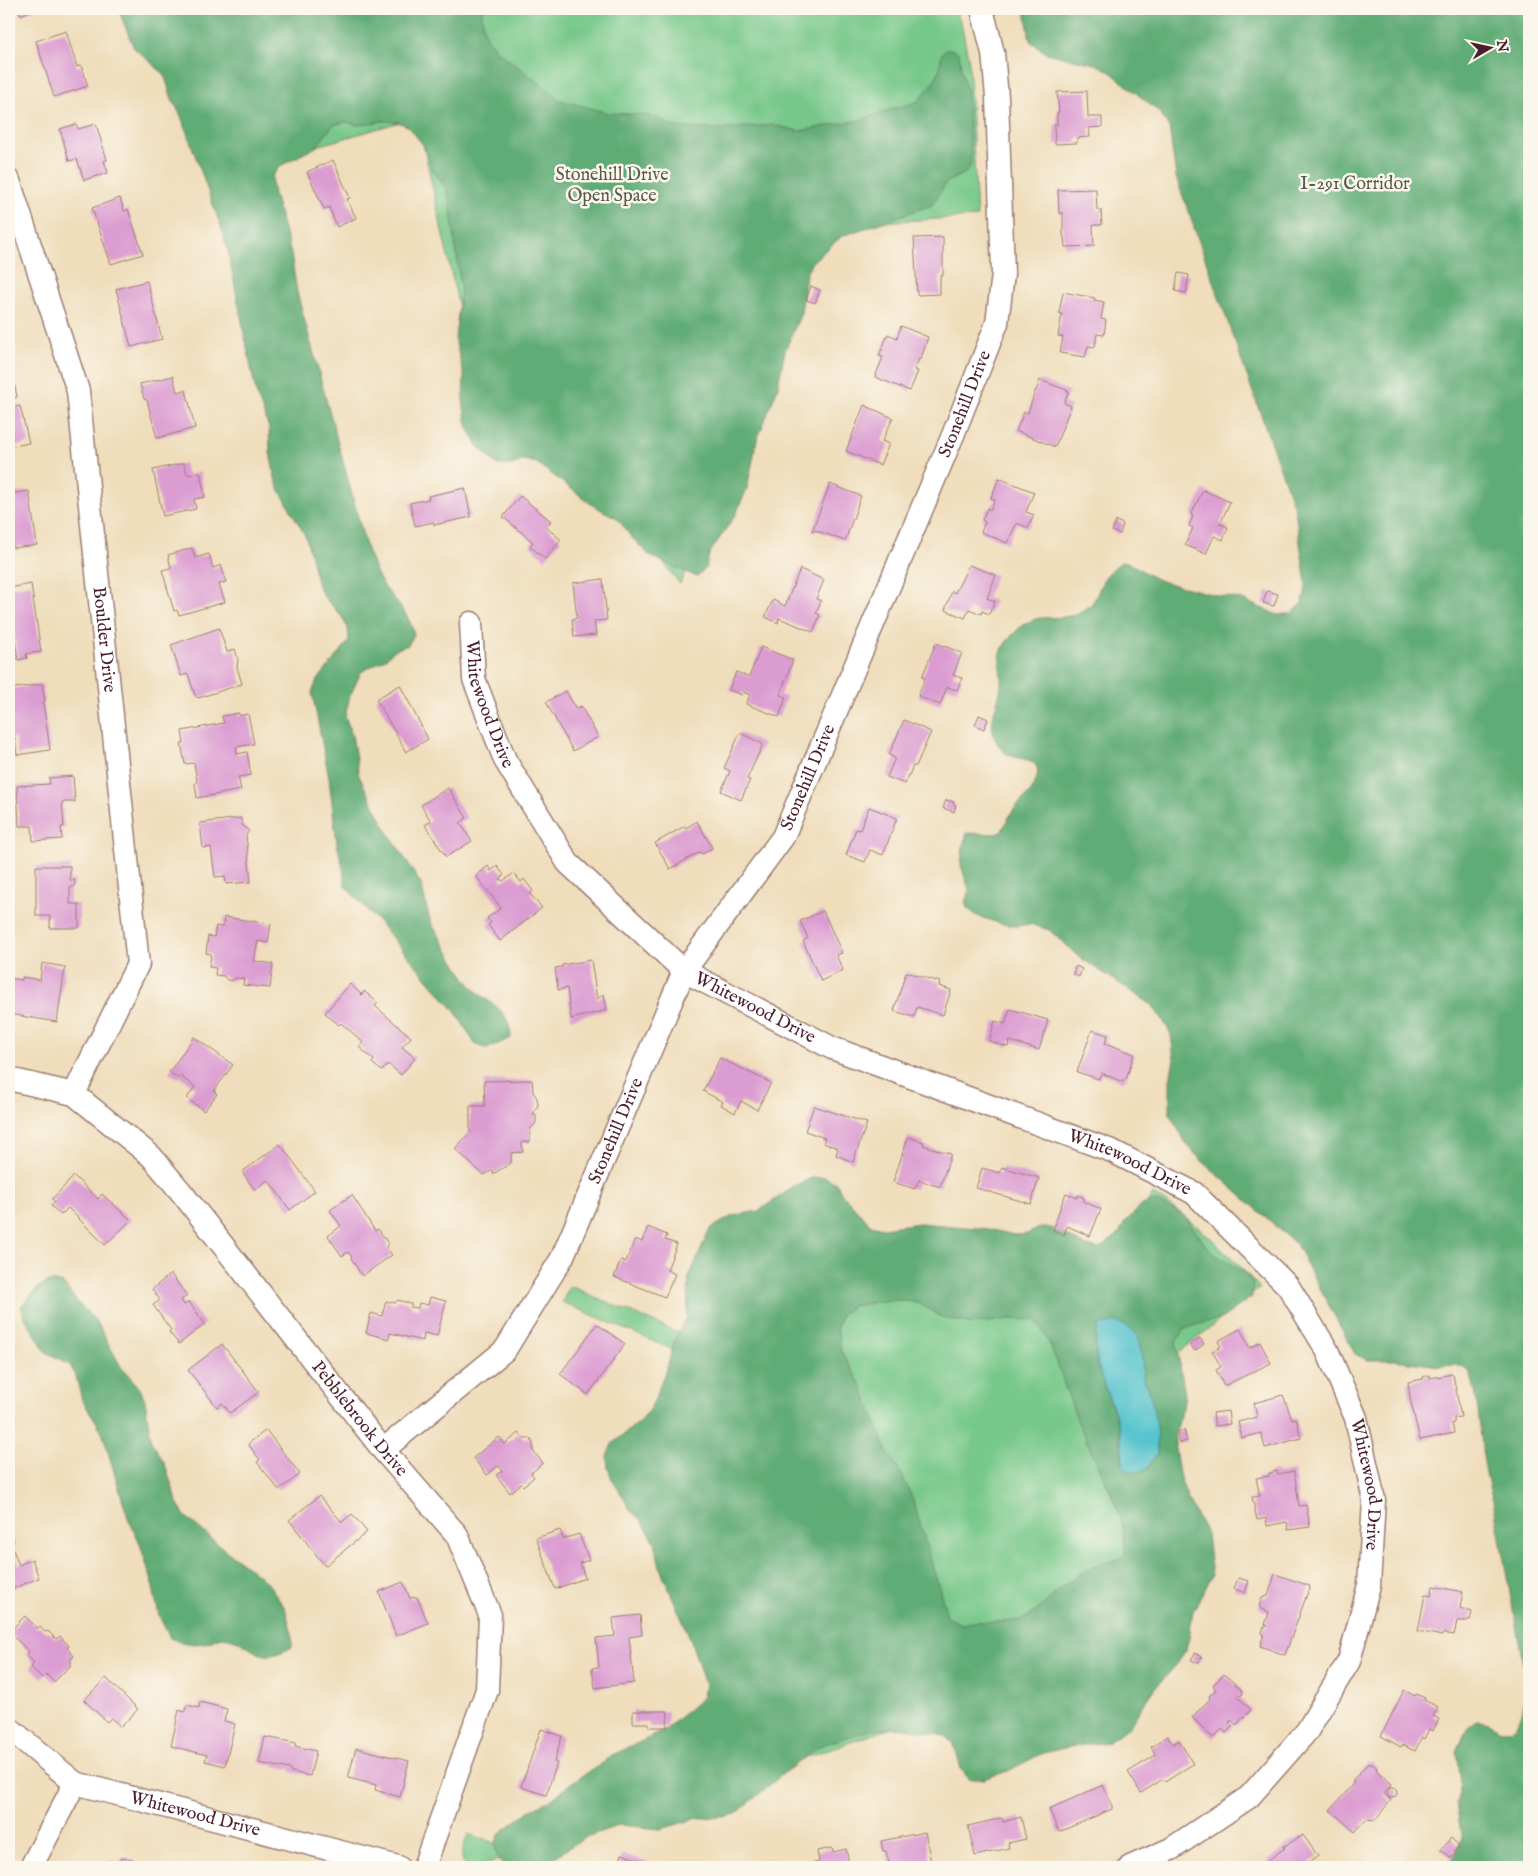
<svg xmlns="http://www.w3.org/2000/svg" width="1538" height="1876" font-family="'IM FELL English',serif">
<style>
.green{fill:#77c88a;stroke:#60745a}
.forest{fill:#61ac76;stroke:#566650;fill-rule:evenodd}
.water{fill:#58c5ce;stroke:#51727c}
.building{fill:#db9cd2}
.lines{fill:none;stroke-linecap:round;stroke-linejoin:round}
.minor-casing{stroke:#9c7e73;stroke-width:25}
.minor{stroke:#fff;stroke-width:22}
.labels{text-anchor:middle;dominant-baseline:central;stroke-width:5;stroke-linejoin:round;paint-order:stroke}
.park-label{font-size:18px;fill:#5a5a4c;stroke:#fbf7ec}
.street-label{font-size:18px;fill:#4a1f2b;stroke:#fbf7ec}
</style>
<rect width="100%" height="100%" fill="#fbf7ec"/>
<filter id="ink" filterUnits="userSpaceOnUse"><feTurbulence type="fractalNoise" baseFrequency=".02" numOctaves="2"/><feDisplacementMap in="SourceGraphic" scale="10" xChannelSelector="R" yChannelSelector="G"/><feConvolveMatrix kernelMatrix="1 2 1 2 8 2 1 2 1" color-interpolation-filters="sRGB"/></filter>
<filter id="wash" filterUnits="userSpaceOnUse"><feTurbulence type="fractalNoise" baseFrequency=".0096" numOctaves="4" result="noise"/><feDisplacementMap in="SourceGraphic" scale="20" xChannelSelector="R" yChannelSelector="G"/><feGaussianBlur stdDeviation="1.12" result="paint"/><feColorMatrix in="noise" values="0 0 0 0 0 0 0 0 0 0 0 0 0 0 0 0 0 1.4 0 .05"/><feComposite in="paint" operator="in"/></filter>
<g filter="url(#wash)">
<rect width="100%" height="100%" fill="#efddbb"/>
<path class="green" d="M174,9H956L962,27L969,62L977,217L783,227L804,274L680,584L630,520L473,372L417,117L228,172Z
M1153,1194C1194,1220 1228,1252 1260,1288L1082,1430L1107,1483L1121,1519L1126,1548L1171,1615L1114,1654L476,1867C453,1867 464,1848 468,1834L495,1843L768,1751L722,1371L562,1302L570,1286L729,1355L799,1195L986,1322L1009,1319L1035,1320L1043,1330L1055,1353Z"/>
<path class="forest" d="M118,9H482L483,27L488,39L496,50L550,91L560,100L609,113L647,115L660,119L671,126L684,128L722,129L773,125L799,131L860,120L892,109L917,102L933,83L939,71L942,53L947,49L953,50L959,53L962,73L967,92L971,155L970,167L965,173L947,182L932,205L842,236L812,262L806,274L801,313L785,351L777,390L757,440L747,489L736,514L709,554L706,567L697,577L650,556L632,538L617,518L594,506L537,463L524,460L512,465H498L479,448L467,426L463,401L464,376L455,339L461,289L450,203L447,190L432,169L424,146L408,126L397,122L383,121L358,125L345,122L333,125L316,147L280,166L272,177L273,190L291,254L297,292L367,550C372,560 375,571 380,580C391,598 411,614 414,635L408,645L395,650L385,659L361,672L350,696L345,716L352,735L359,776L387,830L421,884L430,920L433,926C446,945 456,967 471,985C487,1005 510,1006 511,1038L487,1049L475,1044L455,1011L377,920L345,886L343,868L337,844L329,778L312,692L317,681L349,641L348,629L342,617L324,597L318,586L306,537L279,489L275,478L270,453L269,428L256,393L228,251L221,227L181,116L172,99L164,74L134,48Z
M1025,9H1529V1867H1445L1453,1859L1462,1840L1456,1803L1461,1784L1457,1751L1467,1729L1477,1721C1481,1721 1485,1722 1489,1723C1494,1725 1498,1730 1503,1730C1527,1731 1525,1691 1525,1675L1493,1500C1481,1466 1482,1432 1476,1397C1475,1388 1472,1379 1469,1371L1457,1365L1439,1366L1395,1360H1367L1355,1354L1296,1244L1200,1159L1187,1145L1170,1115V1080L1174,1059L1171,1035L1166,1025L1152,1005L1081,958L1049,930L1030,924L1016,926L1002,924L977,916L967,908L965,902L969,890L961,865L963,845L967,833L995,834L1001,832C1006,824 1009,816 1014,809C1020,801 1030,795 1034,786C1047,755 1022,762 1007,754C1001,750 996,742 994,736C988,717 1000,702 1001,684C1002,673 997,662 1002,650C1007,637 1026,619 1041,618C1053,617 1063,619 1075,614C1102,602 1093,594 1107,575C1111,570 1116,566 1121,562H1128L1154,578L1167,583L1220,596L1240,599L1278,615L1292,613L1297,609L1302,603L1305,594L1306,583L1295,510L1176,177L1169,127L1159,112L1108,70L1095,64L1046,53L1030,41Z
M825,1177L836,1183L843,1195L871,1225L883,1228L920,1223L988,1229L1014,1235L1027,1234L1039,1228H1052L1086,1246L1099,1249L1119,1234L1125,1222L1142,1205L1154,1201L1178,1212L1188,1221L1211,1252L1245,1273L1253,1283L1252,1297L1221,1319L1195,1325L1183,1330L1176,1342L1185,1395L1183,1408L1175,1434V1448L1179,1474L1188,1500L1207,1535L1212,1576L1193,1611L1189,1638L1185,1651L1178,1663L1151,1693L1129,1727L1108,1742L1069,1747L1043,1753L1008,1771L983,1779H969L961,1769L954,1745L945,1736L907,1728L869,1730L819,1746L779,1777L736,1814L724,1817L698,1818L661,1829L620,1825L583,1838L551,1860L536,1867H504L497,1856L495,1844L500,1833L530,1810L552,1799L571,1783L603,1763L612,1755L664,1731L703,1697L705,1685L690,1638L660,1568L655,1542L641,1520L631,1511L612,1479L608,1468L607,1456L612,1444L641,1420L649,1410L655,1399L668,1364L675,1339L687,1316L689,1277L710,1229L732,1216L758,1211L800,1183L812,1178ZM891,1300H906L919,1304L944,1318L971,1324L1009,1319L1035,1320C1052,1341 1057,1364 1066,1389C1071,1404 1077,1420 1084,1435C1096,1463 1112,1489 1121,1519C1125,1531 1126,1543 1125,1556C1107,1564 1088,1566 1072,1579C1056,1591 1044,1609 1025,1618C1009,1625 980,1619 961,1624L948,1618L913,1500L902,1475L888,1453L862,1387L841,1351L837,1326L842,1314L852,1306ZM1095,1339L1142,1356L1143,1376L1152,1401L1157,1427V1453L1146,1469L1123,1465L1118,1422L1097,1366Z
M49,1282H62L78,1303L97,1322L121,1367L140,1388L145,1400L151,1441L165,1464L178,1504L184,1515L225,1550L260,1576L270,1586L285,1608L292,1633V1647C255,1669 253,1640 223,1637C217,1637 214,1641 208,1642C196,1646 182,1643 170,1638L159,1616L151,1578L139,1541L128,1518L103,1435L97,1423L82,1400L76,1376L70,1365L46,1352L25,1318L21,1306L38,1287Z"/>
<path class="water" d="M1116,1322L1128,1327L1137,1336L1142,1356L1143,1376L1152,1401L1157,1427V1453L1146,1469L1140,1472L1127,1471L1123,1465C1122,1451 1122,1433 1117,1419C1106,1385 1090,1364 1098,1326Z"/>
<g id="blocks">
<path class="building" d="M18,9H35L21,15Z
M66,31L77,67L81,65L88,86L54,97L36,41Z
M1087,91L1088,117H1102V127L1089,128L1090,137L1077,138V143L1055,144L1054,125H1057V112H1059L1057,92Z
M76,124L78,129L96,124L107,160L104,161L108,173L84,180L77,159L69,161L60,129Z
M333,160L350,198L347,199L356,218L337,227L329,207L324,209L307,172Z
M1096,189L1097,210H1101L1102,225H1093L1094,246L1065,247L1064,236H1063V213H1059L1058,190Z
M120,198L124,211L128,209L143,254L111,264L92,208Z
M943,237V276H940V294L917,295L914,238Z
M1178,273L1189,275L1186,293L1175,291Z
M147,281L162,339L131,347L116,289Z
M811,286L820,290L815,303L806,300Z
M1063,292L1095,298L1094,300L1104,302L1101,319L1106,320L1104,335L1097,334L1095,347L1088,346L1085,357L1060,353L1063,337L1058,336L1062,314L1059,313Z
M901,326L928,337L921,359H919L914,370L918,371L910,391L875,377L883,357L879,356L888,334L897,338Z
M173,376L177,392L186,390L195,428L157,438L147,400L144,399L140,384Z
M1040,380L1069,391L1064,403L1071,406L1055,447L1016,431L1024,412L1028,413L1035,391H1036Z
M14,382L17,397L10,399L12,407L20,406L29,443L9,447V383Z
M864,405L893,418L882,441L889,444L880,465L846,451Z
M184,463L186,472L189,475L200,472L205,497L194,499L196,509L163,516L153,470Z
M999,478L1034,492L1026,512L1034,515L1028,528L1017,523L1007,543L981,532L985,522L982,520L987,508L990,510L995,500L991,498Z
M830,484L861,496L845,541L815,530L814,532L812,531Z
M465,488L471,517L434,525V522L415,526L410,503L429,499L428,496Z
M1203,490L1230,502L1220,524L1228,527L1223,540L1214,536L1206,554L1185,545L1193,528L1189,526L1193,516L1191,515Z
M29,491L37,545L13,548L9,516V494Z
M520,496L551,521L546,527L561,540L545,559L530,546L533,542L503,517Z
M1116,521L1123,524L1120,534L1112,531Z
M192,548L195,558L209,554L213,568L221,565L226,582L219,584L225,602L179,615L177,610L174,611L162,570L171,568L168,555Z
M969,565L996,575L987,598L995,601L989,614L982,611L981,614L969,609L965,618L945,610L952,591L955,593Z
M800,569L824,580L816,599L821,601L816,613L820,615L813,632L779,618L778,623L765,617L773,600L785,606Z
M603,579L607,620L594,621L596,635L574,637L572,619L577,618L573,583Z
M31,584L41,652L26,654L27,658L18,660L14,633L9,634V588Z
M1267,591L1278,594L1274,606L1263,603Z
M219,628L227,652L235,649L238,660L237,667L242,684L198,698L195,695L188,674L181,676L171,645Z
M936,643L962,653L953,675L962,678L957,690L947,687L940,705L918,696L925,678L922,677Z
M761,647L793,660L780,695L786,697L779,717L746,704L750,695L743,692L742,695L729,690L736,672L749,677Z
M42,684L45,702H43L50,750L17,755L15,738L9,739V709L12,708L9,689Z
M400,685L428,739L406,752L376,699Z
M566,691L576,709L581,706L598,737L573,751L546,702Z
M239,713V716L248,714L254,744L236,747L237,754L247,752L251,775L238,777L241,790L197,798L195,784L197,781L194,763L185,764L181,743H184L182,731L224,723L222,716Z
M979,715L988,719L984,729L975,725Z
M904,720L931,732L916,766H913L905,784L887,777L895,758L889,755Z
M740,733L763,744L747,779L750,780L741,800L721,791L730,771L724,768Z
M73,776L75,802H62L64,827H61L62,839L33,841L32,826H19L17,786L50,784L49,778Z
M448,788L467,818L460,823L472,841L446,857L425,825L431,821L421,805Z
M946,800L954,802L953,804L956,805L954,812L943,808Z
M869,807L897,818L883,855L870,850L865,862L846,855L856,829L860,830Z
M241,818L242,825L249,831L246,835L251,882L226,884L225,876L215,877L211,847L203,848L200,823Z
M697,821L712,848L702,854L700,852L670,869L655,843L685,826L686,828Z
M36,866H70V880H75L74,887H70V904H79V928H50V916H36Z
M488,866L491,871L497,866L504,875L500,879L503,881L514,873L521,882L524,879L533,891L530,894L542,908L500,941L488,925L491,923L487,918L501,908L476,876Z
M823,911L842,953L836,955L843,970L821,981L803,941L808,938L800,921Z
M224,917L271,924L268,943L258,941L254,961L273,964L270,988L243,985L244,979L235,978L232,981L227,980L224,976L215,975L216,968L209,967L211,954L206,953L208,936L214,937L216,926L223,927Z
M591,960L597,999L604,994L607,1010L571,1019L567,988L558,990L555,968L562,967V965Z
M42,963L65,967L57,1022L9,1014V978L22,980V977L40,980Z
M1076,966L1082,969L1079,977L1073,974Z
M906,972L940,982L939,986L951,990L943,1015L917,1007L914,1017L894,1011Z
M350,984L362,995L364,991L378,1003L375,1006L411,1037L402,1047L415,1058L401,1075L388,1064L382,1071L372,1063L374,1060L359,1047L363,1042L341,1023L339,1025L325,1013Z
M1010,1009L1048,1020L1039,1050L1010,1041L1008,1047L989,1041L995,1021L1005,1024Z
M1092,1030L1108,1035L1105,1043L1134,1054L1126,1080L1124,1079L1123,1082L1101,1073L1099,1079L1077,1072Z
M194,1037L233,1065L214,1091L217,1094L204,1111L187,1098L195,1087L180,1076L178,1078L169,1072Z
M720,1058L771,1083L757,1110L741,1101L735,1113L721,1105L723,1102L703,1091Z
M532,1080L533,1092L537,1098L538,1105L533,1114H536V1123L530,1129V1142H522L523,1152L511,1153V1163L493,1174V1170L484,1175L455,1149L470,1132V1106H485L484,1081Z
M814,1106L867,1123L853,1162L836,1155L838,1148L823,1143L825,1138L805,1131Z
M908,1137L924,1142L923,1145L951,1154L940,1187L919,1180L915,1189L893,1182Z
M280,1144L315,1191L290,1210L268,1180L255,1190L242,1172Z
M1002,1167L1039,1178L1031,1204L976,1188L982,1168L1000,1173Z
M74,1176L98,1199L102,1194L131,1220L105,1245L68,1208L61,1215L51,1206L55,1202L52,1199Z
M1066,1193L1077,1198L1078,1195L1084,1198V1202L1101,1209L1090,1236L1067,1226L1064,1235L1053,1230L1056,1222L1055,1221Z
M352,1195L375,1231L378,1229L388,1243L386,1247L392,1255L362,1276L351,1258L352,1257L348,1252L342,1256L328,1236L341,1226L330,1210Z
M648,1227L667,1235L665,1240L677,1244L667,1270L675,1274L665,1297L614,1277L621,1260L626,1262L635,1239L642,1242Z
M171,1274L187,1296L181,1300L184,1305L189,1302L205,1324L179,1344L169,1332L171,1330L153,1305L160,1300L152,1289Z
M430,1297L446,1301L437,1336L424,1333L423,1341L390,1333L389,1339L366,1333L371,1313L382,1316L386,1301L395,1303L398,1300L411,1304V1307L418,1308L419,1303L428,1305Z
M597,1324L625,1344L588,1395L560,1374Z
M1240,1329L1250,1348L1260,1342L1271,1363L1224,1386L1216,1370L1221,1367L1212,1351L1221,1347L1218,1341Z
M1200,1338L1204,1344L1195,1351L1190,1345Z
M222,1344L259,1392L230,1413L222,1403L217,1407L188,1370Z
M1453,1374L1461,1417L1454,1418V1423H1452L1454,1433L1420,1440L1410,1398L1408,1382L1423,1379V1377L1430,1375V1378Z
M1283,1395L1292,1419L1296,1418L1301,1438L1265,1448L1261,1433L1242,1438L1238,1422L1257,1417L1254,1403Z
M1228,1411L1230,1424L1215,1426L1213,1413Z
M266,1430L300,1474L279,1490L257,1462L260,1460L248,1444Z
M1184,1430L1187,1441L1179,1443L1177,1432Z
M519,1433L523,1438H530L533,1443V1451L543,1463L531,1473L534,1477L523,1486L521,1484L510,1493L496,1475L503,1470L498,1466L487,1475L473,1458L499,1437L505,1444Z
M1277,1471L1278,1474L1294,1471L1299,1506L1306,1505L1310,1527L1288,1530L1287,1522L1267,1526L1266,1518L1257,1520L1252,1497L1260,1496L1256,1478L1269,1476V1473Z
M319,1496L342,1522L352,1514L367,1532L325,1566L289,1520Z
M9,1528L14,1542L9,1544Z
M560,1530L563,1539L579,1534L589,1560L580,1563L585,1578L555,1589L536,1538Z
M13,1550L19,1565L32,1559L39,1578L9,1590V1552Z
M1275,1574L1310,1586L1285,1655L1260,1646L1264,1634L1262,1633L1264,1626L1266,1627L1267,1625H1265L1269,1612L1261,1609L1259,1606L1262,1598L1268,1596Z
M1238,1578L1249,1581L1245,1593L1234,1589Z
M403,1582L410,1598L417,1597L428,1623L396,1636L379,1592Z
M1433,1586L1463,1592L1460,1608L1472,1612L1470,1621H1457L1454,1635L1443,1633L1442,1636L1418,1631L1425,1595L1431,1596Z
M640,1615L642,1635L629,1637L634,1683L595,1688L592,1668L599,1667L596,1638L615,1636L613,1618Z
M25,1616L37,1628L40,1627L45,1632L48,1631L56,1639L60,1636L69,1646L67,1648L74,1656L71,1659V1665L54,1682L46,1674L42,1678L31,1667L34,1663L26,1654L29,1652L9,1632Z
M1195,1653L1202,1657L1198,1663L1191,1660Z
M1224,1674L1243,1691L1242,1693L1243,1694L1238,1697L1251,1710L1236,1725L1231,1720L1229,1722L1233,1726L1226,1733L1222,1729L1213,1738L1192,1717L1210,1699L1209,1696L1216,1690L1213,1685Z
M106,1678L138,1709L121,1727L111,1718L107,1722L84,1700Z
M1404,1690L1415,1696L1416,1694L1425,1698L1424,1700L1438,1707L1433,1716L1439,1719L1433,1731L1429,1729L1424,1739L1422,1737L1415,1751L1402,1745L1401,1747L1381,1736Z
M200,1702L227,1709L224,1721L235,1724L225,1766L205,1761L207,1755L171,1746L179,1710L185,1712L187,1705L199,1708Z
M633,1711H668L667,1727H649V1723H633Z
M541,1729L562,1736L554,1762L557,1763L546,1795L521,1787Z
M1168,1736L1173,1744L1179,1740L1193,1764L1165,1782L1163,1779L1141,1793L1128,1772L1156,1755L1151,1747Z
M265,1737L296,1743L295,1746L316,1751L310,1776L291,1772L290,1769L259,1763Z
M356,1748L409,1761L400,1797L375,1790L376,1785L348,1778Z
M1368,1763L1370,1765L1371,1763L1377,1768L1376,1770L1392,1784L1384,1794L1391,1800L1375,1820L1366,1819L1355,1832L1330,1810L1354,1783L1352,1781Z
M1103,1785L1112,1806V1809L1059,1832L1049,1809Z
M1387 1793a5 5 0 1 1 10 0a5 5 0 1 1-10 0Z
M1021,1817L1026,1839L1008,1843L1009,1848L975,1856L968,1826L1002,1818L1003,1822Z
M925,1832L931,1862L908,1867H890L886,1851H883L881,1841Z
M1303,1835L1318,1856L1310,1862L1314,1867H1264L1270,1863L1268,1860L1285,1848L1283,1847Z
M1451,1838L1459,1846L1454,1852L1456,1854L1451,1858L1441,1849Z
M832,1848L833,1852L846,1849L850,1867H804V1865L819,1862L817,1851Z
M622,1854L660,1867H618Z
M121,1858L133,1859V1863L142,1864L141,1867H107L108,1861L120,1862Z"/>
</g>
</g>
<g filter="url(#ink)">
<use href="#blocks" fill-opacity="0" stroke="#9c7e73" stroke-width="1"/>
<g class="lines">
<g class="minor-casing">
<g id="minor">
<path id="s1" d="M9,181L78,391L138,964L74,1094"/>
<path id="s2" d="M471,623L474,679L505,760L568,863L684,971L832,1048L1112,1151L1194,1193L1288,1286L1327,1350L1356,1418L1374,1500L1369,1585L1349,1661L1307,1731L1249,1797L1171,1849L1130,1867"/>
<path id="s3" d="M9,1079L74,1094L151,1156L182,1193L383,1450L457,1535L490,1615L487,1690L424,1867"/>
<path id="s4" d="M383,1450L505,1350L562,1258L684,971L783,837L953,435L997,323L1003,274L997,97L993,53L982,9"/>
<path id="s5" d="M9,1728L75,1783L398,1867"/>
<path d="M31,1867L75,1783"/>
</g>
</g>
<use href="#minor" class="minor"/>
</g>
</g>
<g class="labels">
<g class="park-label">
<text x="612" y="175">Stonehill Drive<tspan x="612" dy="21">Open Space</tspan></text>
<text x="1355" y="184">I-291 Corridor</text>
</g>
<g class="street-label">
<text stroke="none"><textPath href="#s4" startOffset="1214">Stonehill Drive</textPath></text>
<text stroke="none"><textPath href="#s1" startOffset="471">Boulder Drive</textPath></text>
<text stroke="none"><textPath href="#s2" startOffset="84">Whitewood Drive</textPath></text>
<text stroke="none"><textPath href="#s4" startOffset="809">Stonehill Drive</textPath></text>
<text stroke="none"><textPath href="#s2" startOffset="502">Whitewood Drive</textPath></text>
<text stroke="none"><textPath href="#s4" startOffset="404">Stonehill Drive</textPath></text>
<text stroke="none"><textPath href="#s2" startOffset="908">Whitewood Drive</textPath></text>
<text stroke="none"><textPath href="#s3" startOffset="501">Pebblebrook Drive</textPath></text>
<text stroke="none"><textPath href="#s2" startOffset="1328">Whitewood Drive</textPath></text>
<text stroke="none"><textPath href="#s5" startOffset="210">Whitewood Drive</textPath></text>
</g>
</g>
<rect width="1538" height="1876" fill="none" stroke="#fbf7ec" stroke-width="30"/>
<g transform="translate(1490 48) rotate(81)" stroke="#fbf7ec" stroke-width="4" paint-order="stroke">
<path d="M0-4L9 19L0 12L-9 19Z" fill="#4a1f2b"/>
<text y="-8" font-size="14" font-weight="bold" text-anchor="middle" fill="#4a1f2b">N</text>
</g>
</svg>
